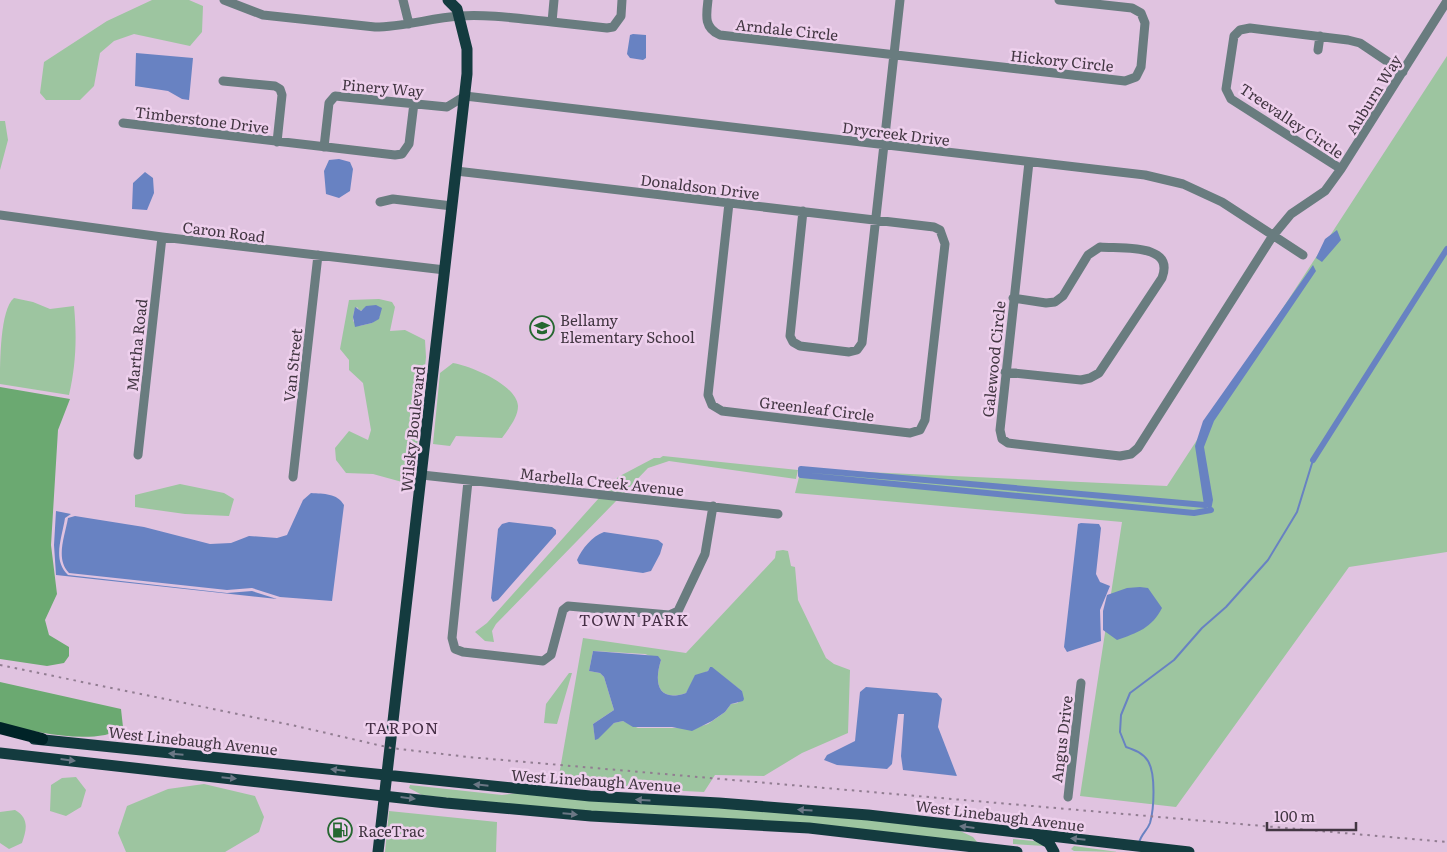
<svg xmlns="http://www.w3.org/2000/svg" width="1447" height="852" font-family="Literata,serif">
<style>
.green{fill:#9dc5a0;fill-rule:evenodd}
.forest{fill:#6ba971}
.water{fill:#6882c2}
.lines{fill:none;stroke-linecap:round;stroke-linejoin:round}
.stream{stroke:#6882c2;stroke-width:2}
.canal{stroke:#6882c2;stroke-width:6}
.minor{stroke:#697c7f;stroke-width:9}
.major{stroke:#143b3f;stroke-width:11}
.highway{stroke:#002327;stroke-width:12}
.rail{stroke:#917d91;stroke-width:2;stroke-dasharray:2.5 5;stroke-linecap:butt}
.oneway{fill:#6b7785}
.labels{text-anchor:middle;dominant-baseline:central;stroke-width:5;stroke-linejoin:round;paint-order:stroke}
.street-label{font-size:15px;fill:#423642;stroke:#eed0ed}
.poi-label{font-size:15px;fill:#423642;stroke:#eed0ed;text-anchor:start}
.neighbourhood-label{font-size:16px;letter-spacing:1px;fill:#452e45;stroke:#eed0ed}
</style>
<rect width="100%" height="100%" fill="#e0c3e0"/>
<path class="green" d="M152,0H189L203,6L202,32L190,46L134,34L114,41L100,53L94,86L80,100H46L40,93L44,62L107,21Z
M1447,56V552L1349,567L1176,807L1080,796L1122,522L795,493L801,469L1167,486Z
M0,121H5L8,140L0,170Z
M14,298L33,302L50,309L74,306C77,337 76,365 69,395L0,384C0,363 0,309 14,298Z
M379,299L392,302L395,307L390,331L405,330L425,340L426,357L413,485L373,474L346,473L336,460L335,448L349,431L368,440L371,430L363,383L349,370V360L340,349L349,300ZM370,306H374L380,312V316L372,323L359,326L353,321L354,311L357,307L360,311Z
M453,363C471,366 517,385 518,406C518,418 508,429 502,438L456,436L450,446L433,444L440,373Z
M663,456L798,470L796,479L669,461L648,468L623,494L605,492L618,477L654,458H660Z
M180,484L224,493L234,499L229,516L185,514L135,507V495Z
M599,498L617,500L496,624L492,631L494,642L485,641L475,632L487,623Z
M783,550L788,551L791,566L795,567L798,600L826,658L834,664L850,670L848,733L802,753L764,776L715,775L704,792L604,787L558,781L583,638L686,653L775,558L776,551ZM593,651L645,654L661,660C654,682 657,703 686,693C695,681 693,677 708,671L710,667L742,691L738,703L731,704L725,712L708,724L695,728H638L623,721L614,723L595,739L593,724L614,710L604,677L600,673L589,671Z
M569,673H572L557,724L544,723L546,704Z
M76,777L86,790L81,807L66,816L50,811L51,785L62,778Z
M204,784L255,796L264,817L259,832L225,852H126L118,833L127,806L168,789Z
M410,785L502,795L517,793L790,811L958,830L973,837L977,842L536,808L422,795L409,788Z
M15,810C29,818 27,829 22,843L9,849L0,843V812Z
M389,811L497,822L496,852H385Z
M1013,839L1043,842L1044,846L1013,844Z
M1074,846L1118,852L1074,851L1071,849Z"/>
<path class="forest" d="M0,387L70,399L58,430L51,545L57,594L45,620L49,635L69,647V656L64,663L47,666L0,659Z
M0,682L121,709L123,727C117,730 111,734 105,735C72,741 33,731 0,724Z"/>
<path class="water" d="M633,34L646,35V58L643,60L630,58L627,54L630,35Z
M136,53L193,58L189,100L182,99L168,91L135,86Z
M339,159L350,162L353,169L350,191L339,198L326,194L324,171L329,160Z
M145,172L153,178L154,193L147,210L132,209L133,183Z
M1337,230L1341,240L1322,262L1316,258L1325,239Z
M1313,265L1316,271L1214,421L1204,447L1213,500L1211,510L1204,505L1195,446L1203,421Z
M376,305L382,308L379,319L372,323L355,327L353,317L355,307L361,311L366,306Z
M311,493C324,494 337,493 344,505L332,601L280,597L252,588L227,590L69,573C55,559 65,536 68,518L75,516L144,527L210,544L231,543L249,536L277,538L287,535L303,500Z
M56,511L71,514L65,518C62,538 52,560 68,575L227,593L252,591L277,599L56,575L54,545Z
M509,522L552,527L556,530V534L498,600L493,602L491,598L498,529L502,524Z
M1081,523L1099,524L1101,528L1096,574L1100,582L1110,586L1100,610L1101,641L1067,652L1064,647L1078,524Z
M604,532L658,540L663,544L660,554L651,571L643,573L579,564L577,560C582,549 592,536 604,532Z
M1140,587L1148,588L1162,608C1152,628 1137,633 1117,640L1103,630V611L1107,595L1127,588Z
M593,651L658,656L661,660C654,682 657,703 686,693L695,675L708,671L710,667H712L742,691L744,699L743,701L731,704L725,712L712,721L692,731L672,727H633L623,721L614,723L598,739L595,740L593,724L614,710L604,677L600,673L589,671Z
M866,687L937,693L942,699L938,727L957,776L903,770L901,756L904,714H898L892,764L887,769L837,765L824,760L827,755L855,741L860,692Z"/>
<g class="lines">
<path class="stream" d="M1139,843C1141,834 1147,831 1150,823C1154,809 1156,774 1148,761C1143,753 1135,750 1126,747L1120,732L1121,715L1130,693L1174,660L1202,628L1226,607L1268,560L1297,512L1313,460"/>
<path class="canal" d="M1313,460L1447,249
M1205,505L801,469V475L1194,513L1211,510"/>
<path class="minor" d="M224,0L263,15L375,27C403,27 431,18 459,16C490,14 521,19 552,22
M403,0L409,24
M554,0L552,22L607,28L613,27L621,16L622,0
M708,0C706,16 704,28 720,35L1125,81L1136,77L1141,67L1145,23L1141,13L1132,8L1059,0
M1318,50L1320,36
M223,81L275,86L280,89L282,95L277,142
M123,123L395,155L402,154L409,144L414,103
M324,147L329,103L335,96L447,107L465,96L1145,175L1183,184L1222,202L1303,255
M1029,162L1000,430L1002,439L1008,443L1120,456L1131,454L1138,448L1272,237L1291,214L1325,191L1341,169L1447,1
M1341,169L1231,99L1226,89L1234,36L1240,30L1250,28L1348,40L1360,43L1403,72
M456,171L934,227L940,230L945,244L925,420L920,430L910,433L722,411L712,405L708,395L729,203
M380,202L393,199L452,206
M803,211L790,336L793,342L800,346L849,352L857,350L862,343L900,0
M0,215L162,237L445,270
M1005,372L1081,380L1090,378L1099,373L1162,278C1175,243 1122,249 1100,247L1088,255L1063,296L1055,302L1046,303L1013,298
M138,455L162,237
M422,475L778,514
M293,477L318,255
M468,481L452,638L455,649L463,652L543,661L551,655L563,610L568,606L669,615L678,611L705,554L713,506
M1068,797L1081,683"/>
<path class="major" d="M448,0L457,9
M34,739L590,796L719,803L868,815L1189,852
M0,753L446,803L591,816L809,828L1017,852
M1037,836L1049,843L1054,852
M378,852L467,74V49L457,9"/>
<path class="highway" d="M0,728L42,739"/>
<path class="rail" d="M0,665L296,726L391,748L468,757L1447,842"/>
</g>
<defs><path id="oneway-solid" d="M-6-.8H1V-3.2L6.5 0L1 3.2V.8H-6Z" transform="scale(1.25)"/></defs>
<g class="oneway">
<use href="#oneway-solid" transform="translate(176 754) rotate(-175)"/>
<use href="#oneway-solid" transform="translate(68 760) rotate(7)"/>
<use href="#oneway-solid" transform="translate(338 770) rotate(-173)"/>
<use href="#oneway-solid" transform="translate(229 778) rotate(6)"/>
<use href="#oneway-solid" transform="translate(481 785) rotate(-174)"/>
<use href="#oneway-solid" transform="translate(408 798) rotate(7)"/>
<use href="#oneway-solid" transform="translate(643 800) rotate(-177)"/>
<use href="#oneway-solid" transform="translate(805 810) rotate(-176)"/>
<use href="#oneway-solid" transform="translate(570 814) rotate(5)"/>
<use href="#oneway-solid" transform="translate(967 827) rotate(-173)"/>
<use href="#oneway-solid" transform="translate(1078 839) rotate(-174)"/>
</g>
<defs>
<g id="school-ring" transform="scale(1.25)"><circle r="9.5" fill="#eed0ed" stroke="#266731" stroke-width="1.5"/><path d="M0-5L7-2L0 1L-7-2ZM-4 1L0 2.5L4 1V4Q0 6-4 4Z" fill="#266731"/></g>
<g id="fuel-ring" transform="scale(1.25)"><circle r="9.5" fill="#eed0ed" stroke="#266731" stroke-width="1.5"/><path d="M-5.5-6h7V0h2V4h1.3V-2.5L3-4.5l.8-.8L6-3V5H2.5V1h-1V6h-7ZM-4.2-4.7v3.2H.2V-4.7Z" fill="#266731"/></g>
</defs>
<g fill-rule="evenodd">
<use href="#school-ring" x="542" y="328"/>
<use href="#fuel-ring" x="340" y="830"/>
</g>
<g class="labels">
<g class="street-label">
<text transform="translate(787 29) rotate(6)">Arndale Circle</text>
<text transform="translate(1062 60) rotate(6)">Hickory Circle</text>
<text transform="translate(383 87) rotate(5)">Pinery Way</text>
<text transform="translate(1373 94) rotate(-58)">Auburn Way</text>
<text transform="translate(202 119) rotate(7)">Timberstone Drive</text>
<text transform="translate(1292 120) rotate(34)">Treevalley Circle</text>
<text transform="translate(896 133) rotate(7)">Drycreek Drive</text>
<text transform="translate(700 186) rotate(7)">Donaldson Drive</text>
<text transform="translate(224 231) rotate(7)">Caron Road</text>
<text transform="translate(136 345) rotate(-84)">Martha Road</text>
<text transform="translate(993 359) rotate(-84)">Galewood Circle</text>
<text transform="translate(292 365) rotate(-84)">Van Street</text>
<text transform="translate(817 408) rotate(7)">Greenleaf Circle</text>
<text transform="translate(412 429) rotate(-84)">Wilsky Boulevard</text>
<text transform="translate(602 481) rotate(6)">Marbella Creek Avenue</text>
<text transform="translate(1061 739) rotate(-83)">Angus Drive</text>
<text transform="translate(193 740) rotate(6)">West Linebaugh Avenue</text>
<text transform="translate(596 780) rotate(4)">West Linebaugh Avenue</text>
<text transform="translate(1000 815) rotate(7)">West Linebaugh Avenue</text>
</g>
<g class="poi-label">
<text x="560" y="319">Bellamy<tspan x="560" dy="17">Elementary School</tspan></text>
<text x="358" y="830">RaceTrac</text>
</g>
<g class="neighbourhood-label">
<text x="634" y="619">TOWN PARK</text>
<text x="402" y="727">TARPON</text>
</g>
</g>
<path d="M1267 822v8h89v-8" fill="none" stroke="#423642" stroke-width="2.5"/>
<text x="1274" y="822" font-size="15" fill="#423642" stroke="#eed0ed" stroke-width="4" paint-order="stroke">100 m</text>
</svg>
